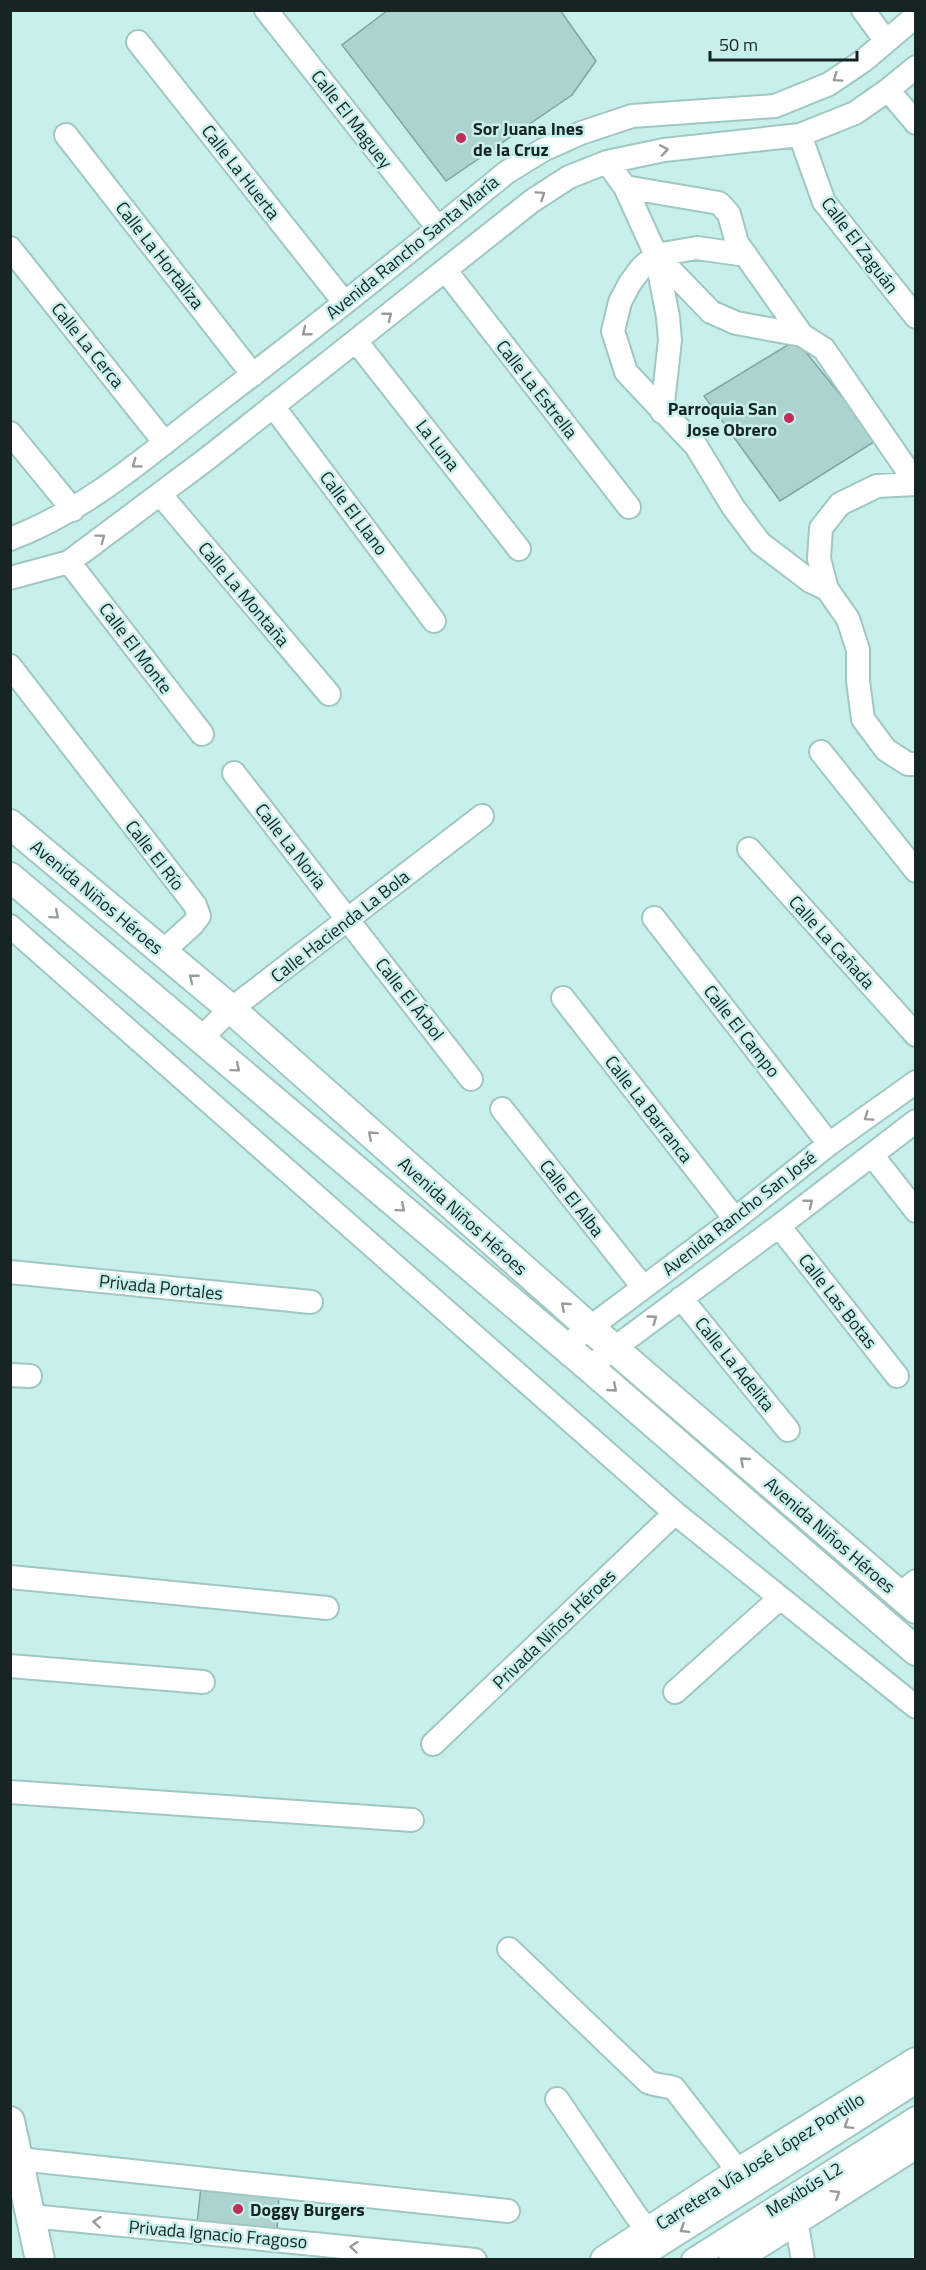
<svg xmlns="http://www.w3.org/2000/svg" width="926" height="2270" font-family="'Titillium Web',sans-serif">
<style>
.building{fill:#acd3cf;stroke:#7fa5a1;stroke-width:1.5}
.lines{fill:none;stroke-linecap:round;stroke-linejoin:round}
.minor-casing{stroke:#a0c7c3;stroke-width:26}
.major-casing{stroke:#a0c7c3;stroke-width:32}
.minor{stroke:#fff;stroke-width:22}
.major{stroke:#fff;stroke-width:28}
.oneway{stroke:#969d9c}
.poi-dot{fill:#be2f58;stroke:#c7efeb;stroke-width:2}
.labels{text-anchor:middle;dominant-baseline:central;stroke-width:5;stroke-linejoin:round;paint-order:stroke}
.street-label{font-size:18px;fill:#162524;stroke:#c7efeb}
.poi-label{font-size:18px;font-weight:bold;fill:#162524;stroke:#c7efeb;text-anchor:start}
</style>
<rect width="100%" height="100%" fill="#c7efeb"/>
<path class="building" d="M388,10H560L596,61L572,95L446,181L342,45Z
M796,340L877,440L780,501L704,396Z
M201,2187L279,2194L277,2230L197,2223Z"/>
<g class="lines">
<g class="minor-casing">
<path id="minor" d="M266,10L438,228
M863,10L886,41
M138,42L344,302
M888,90L916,123
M66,135L253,375
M800,135L824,202L916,317
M607,162L625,187L719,203L729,214L737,243L802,335L824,349L916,483
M625,187L656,255L711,312L736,323L802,335
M10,248L165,443
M656,255L642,267L630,283L620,302L613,331L626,372L696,446L733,507L760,543L810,581L827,589L848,619L858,650V681L863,719L886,750L908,764H916
M446,271L629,507
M356,341L519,549
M273,406L434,621
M662,412L670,340L668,317L656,255L697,248L746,255
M10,433L73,510
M160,494L329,694
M10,539C90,509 155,449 222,398C318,325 413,249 507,172L543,150L581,133L632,116L775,106L829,84L863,61L916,16
M69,562L202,734
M10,578L69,562L208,458L532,201L569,177L607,162L664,150L800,135L855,113L888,90L916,67
M827,589L819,559L821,528L840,504L877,486L916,484
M10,666L195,905L199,916L192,925L162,952
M821,752L916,871
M234,773L471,1079
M749,849L916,1035
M654,918L829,1144
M10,926L675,1513L916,1707
M563,998L735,1219
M201,1038L231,1009L482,816
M502,1109L643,1287
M872,1155L916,1211
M779,1226L897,1376
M10,1272L311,1302
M681,1298L788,1430
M564,1347L735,1219L829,1144L916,1082
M589,1367L779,1226L916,1121
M10,1375L30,1376
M10,1577L327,1608
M899,1595L916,1581
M10,1666L203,1682
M675,1692L780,1598
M433,1744L675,1513
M10,1792L412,1820
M509,1949L648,2082C657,2086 665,2085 674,2088L739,2172
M557,2099L637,2217L649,2231
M19,2159L508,2211
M31,2216L475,2260
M796,2220L803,2260
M636,2260L916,2082
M693,2260L916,2118"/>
</g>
<g class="major-casing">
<path id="major" d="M10,824L231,1009L589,1327L916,1609
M10,877L589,1367L916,1651
M10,2121L40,2260
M605,2260L739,2172L916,2062
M733,2260L916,2144"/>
</g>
<use href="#minor" class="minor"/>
<use href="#major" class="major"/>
</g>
<defs><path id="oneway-chevron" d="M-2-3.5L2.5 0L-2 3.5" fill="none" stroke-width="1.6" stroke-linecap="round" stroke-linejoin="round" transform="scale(1.5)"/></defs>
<g class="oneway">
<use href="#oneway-chevron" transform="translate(837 78) rotate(146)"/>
<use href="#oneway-chevron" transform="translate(664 150) rotate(-9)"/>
<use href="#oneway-chevron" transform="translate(541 195) rotate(-34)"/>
<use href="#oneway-chevron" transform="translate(388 316) rotate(-38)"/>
<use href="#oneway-chevron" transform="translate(306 332) rotate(141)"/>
<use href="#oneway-chevron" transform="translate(136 464) rotate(144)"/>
<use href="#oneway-chevron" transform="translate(101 538) rotate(-37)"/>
<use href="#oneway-chevron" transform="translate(55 915) rotate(40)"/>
<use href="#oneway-chevron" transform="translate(193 978) rotate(-141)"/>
<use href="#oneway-chevron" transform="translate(236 1068) rotate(40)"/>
<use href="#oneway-chevron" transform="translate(868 1117) rotate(145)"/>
<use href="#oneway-chevron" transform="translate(372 1135) rotate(-138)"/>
<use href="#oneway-chevron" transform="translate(809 1203) rotate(-38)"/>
<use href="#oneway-chevron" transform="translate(401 1208) rotate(40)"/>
<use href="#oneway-chevron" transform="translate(565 1306) rotate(-138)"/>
<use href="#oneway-chevron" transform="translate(653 1319) rotate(-36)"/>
<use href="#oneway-chevron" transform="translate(613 1388) rotate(41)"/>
<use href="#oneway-chevron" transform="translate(744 1461) rotate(-139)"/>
<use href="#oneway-chevron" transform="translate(848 2125) rotate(148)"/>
<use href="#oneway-chevron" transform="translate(836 2194) rotate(-32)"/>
<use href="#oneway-chevron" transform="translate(97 2222) rotate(-175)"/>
<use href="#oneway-chevron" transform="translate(684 2229) rotate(148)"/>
<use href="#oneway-chevron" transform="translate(354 2247) rotate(-175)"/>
</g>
<g class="poi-dot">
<circle cx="461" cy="138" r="6"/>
<circle cx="789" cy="418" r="6"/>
<circle cx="238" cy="2209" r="6"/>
</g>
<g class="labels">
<g class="street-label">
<text transform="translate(352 119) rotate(52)">Calle El Maguey</text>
<text transform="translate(241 172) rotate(52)">Calle La Huerta</text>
<text transform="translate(860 245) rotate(53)">Calle El Zaguán</text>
<text transform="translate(412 247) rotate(-39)">Avenida Rancho Santa María</text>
<text transform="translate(160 255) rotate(52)">Calle La Hortaliza</text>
<text transform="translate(88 345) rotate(51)">Calle La Cerca</text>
<text transform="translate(537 389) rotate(52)">Calle La Estrella</text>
<text transform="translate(438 445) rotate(52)">La Luna</text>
<text transform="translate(354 513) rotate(53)">Calle El Llano</text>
<text transform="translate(244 594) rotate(50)">Calle La Montaña</text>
<text transform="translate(136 648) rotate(53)">Calle El Monte</text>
<text transform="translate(291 846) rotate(52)">Calle La Noria</text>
<text transform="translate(155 855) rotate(52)">Calle El Río</text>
<text transform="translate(97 897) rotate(40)">Avenida Niños Héroes</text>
<text transform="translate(340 926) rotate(-38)">Calle Hacienda La Bola</text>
<text transform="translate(832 942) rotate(48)">Calle La Cañada</text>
<text transform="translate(410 999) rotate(52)">Calle El Árbol</text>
<text transform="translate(742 1031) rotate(52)">Calle El Campo</text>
<text transform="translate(649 1109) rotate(52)">Calle La Barranca</text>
<text transform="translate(572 1198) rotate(52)">Calle El Alba</text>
<text transform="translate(739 1213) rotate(-38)">Avenida Rancho San José</text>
<text transform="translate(463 1216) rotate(42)">Avenida Niños Héroes</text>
<text transform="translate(161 1287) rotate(6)">Privada Portales</text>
<text transform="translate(838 1301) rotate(52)">Calle Las Botas</text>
<text transform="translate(735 1364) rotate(51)">Calle La Adelita</text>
<text transform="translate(830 1535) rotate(41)">Avenida Niños Héroes</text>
<text transform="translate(554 1629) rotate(-44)">Privada Niños Héroes</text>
<text transform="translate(760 2161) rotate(-32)">Carretera Vía José López Portillo</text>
<text transform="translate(804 2189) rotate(-32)">Mexibús L2</text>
<text transform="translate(218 2234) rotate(5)">Privada Ignacio Fragoso</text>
</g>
<g class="poi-label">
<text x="473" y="128">Sor Juana Ines<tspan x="473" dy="21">de la Cruz</tspan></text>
<text x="777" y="408" text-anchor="end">Parroquia San<tspan x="777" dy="21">Jose Obrero</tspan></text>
<text x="250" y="2209">Doggy Burgers</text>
</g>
</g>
<rect width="926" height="2270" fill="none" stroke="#162524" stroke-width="24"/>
<path d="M710 51v9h147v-9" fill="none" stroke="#162524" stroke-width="3"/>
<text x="719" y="51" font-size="18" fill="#162524" stroke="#c7efeb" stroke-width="4.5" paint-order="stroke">50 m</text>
</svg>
